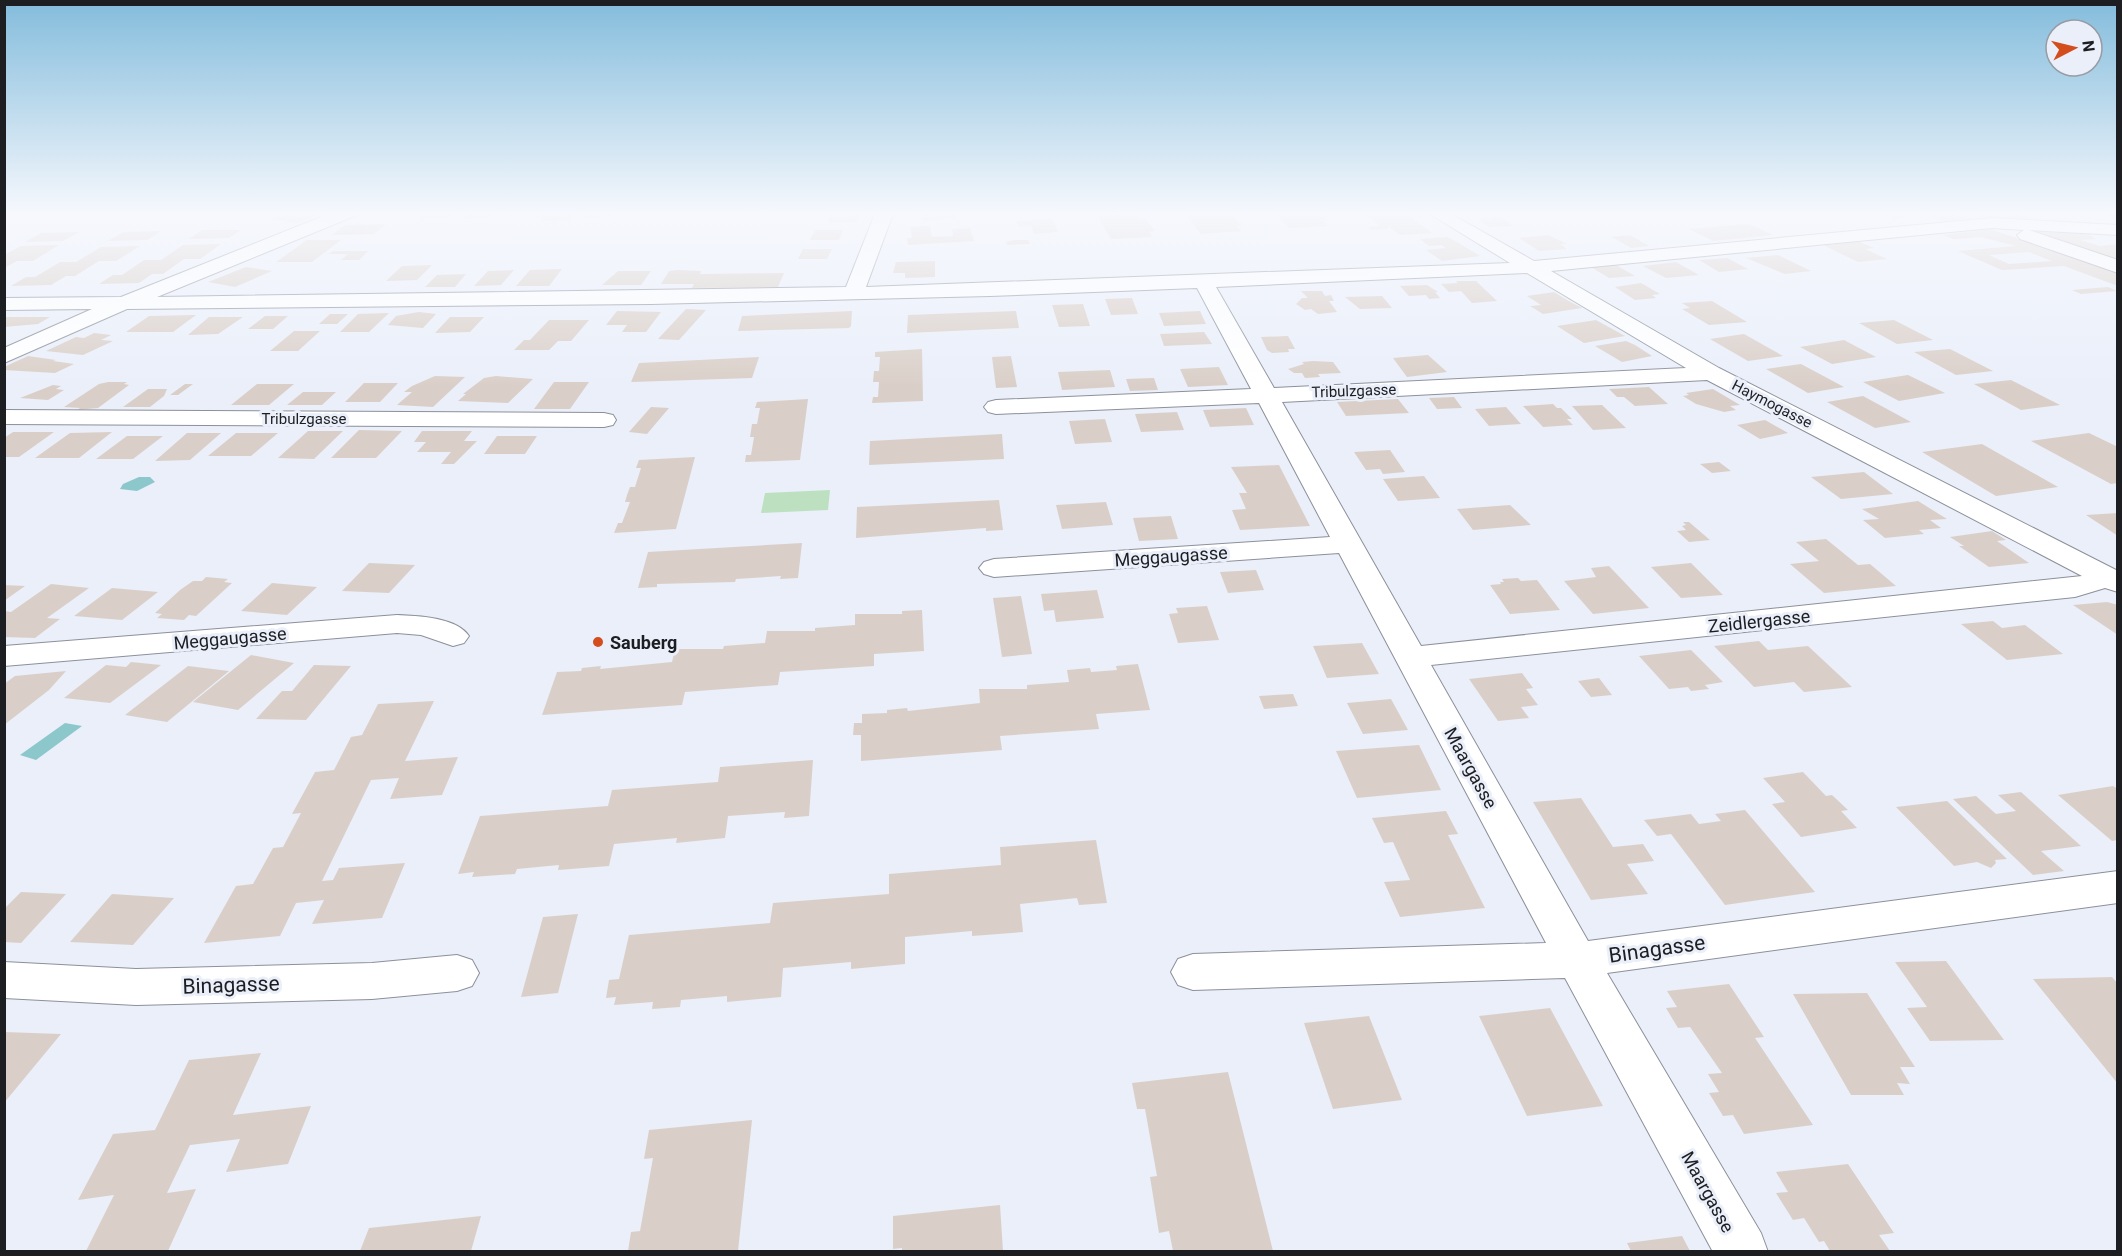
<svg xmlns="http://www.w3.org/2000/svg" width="2122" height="1256" font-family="Roboto,sans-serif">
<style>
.green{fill:#bde1c0}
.water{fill:#8cc7cb}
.building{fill:#dacfc8;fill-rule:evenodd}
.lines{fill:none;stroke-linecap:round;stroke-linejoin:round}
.street-casing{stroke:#8c909a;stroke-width:2}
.street{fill:#fff;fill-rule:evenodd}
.poi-dot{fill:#d44d1d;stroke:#eaeffa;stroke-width:2}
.labels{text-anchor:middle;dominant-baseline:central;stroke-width:6;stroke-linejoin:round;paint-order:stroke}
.far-street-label{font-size:15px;fill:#1d1e22;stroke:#eaeffa}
.street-label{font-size:18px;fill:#1d1e22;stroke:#eaeffa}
.poi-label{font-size:18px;font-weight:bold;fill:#1d1e22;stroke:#eaeffa;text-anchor:start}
.near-street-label{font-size:21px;fill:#1d1e22;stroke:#eaeffa}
</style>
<rect width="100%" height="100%" fill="#eaeffa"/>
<path class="green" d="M830,490L828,510L761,513L765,493Z"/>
<path class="water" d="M139,477H150L155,482L137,491L120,489L123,484Z
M65,723L82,726L36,760L20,755Z"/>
<path class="building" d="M294,211H324L328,212L297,223L271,219Z
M424,211H454L448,217L419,219L425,213H421Z
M470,211H494L488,218L462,219Z
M510,211H535L532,215L508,217Z
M542,211H576L569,220L541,221L543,218H536Z
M590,211H614L610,217L585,218Z
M668,211H691L689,214H666Z
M748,211H775L774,214L746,215Z
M851,211L871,213H859L856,222L829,223V213Z
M930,211L931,213H956L957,217L924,221L922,214L914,215V212Z
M1033,211H1055L1056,214L1035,215Z
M1183,211H1223L1231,213L1242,226H1237L1241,231L1201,234Z
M1273,211H1318L1328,221H1323L1328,226L1289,228Z
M1362,211H1407L1411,214H1406L1432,233L1400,235L1387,225L1389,229L1371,230L1368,227L1380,226Z
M1876,211H1911L1921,215L1895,218Z
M1924,211H1949L1966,218L1945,222Z
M1971,211H2011L2033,219L1987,217Z
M2095,211H2118V220Z
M1136,214L1139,219L1145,218L1155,231L1149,232L1152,237L1111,239L1097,216Z
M1501,217L1513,226L1489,227L1478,219Z
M1052,219L1058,232L1034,234L1031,226L1019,227L1016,221Z
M386,224L374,234L332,235L345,225Z
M1749,224L1773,235L1713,241L1689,229Z
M930,226L932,237L953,236L952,229L970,228L974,241L908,245L907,238H912L910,227Z
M1990,229L2118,272V286L2064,266L2002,270L1958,251L2016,246L1981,237L1954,239L1943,235ZM2029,252L2052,261L2009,264L1989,255Z
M2026,229L2084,231L2096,239L2080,240L2100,246L2118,244V263Z
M202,230H241L229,238L189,239Z
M815,230H843L839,240H810Z
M161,231L147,240L108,241L123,232Z
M79,232L63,241L25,242L41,233Z
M1548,235L1567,244H1560L1567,249L1539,251L1519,238Z
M1630,235L1649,246L1631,248L1612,237Z
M1447,237L1457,242L1480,256L1442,261L1426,250L1446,248L1442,245L1429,246L1420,239Z
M307,240H341L312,262H276Z
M1014,240H1028L1030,244L1007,245L1006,242Z
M1860,242L1874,248L1865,249L1887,259L1858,262L1823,245Z
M221,244L200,259H184L163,274H152L139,283L99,284L113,275H122L144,260H161L183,245Z
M59,245L33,261H17L4,268V255L21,246Z
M140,246L116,261H99L75,276H66L51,285L11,286L26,277H35L60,262H76L101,247Z
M803,249H832L827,259H798Z
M333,251H368L359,260H341L348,254H329Z
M1778,255L1811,271L1785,274L1746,258Z
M1727,258L1748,269L1719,272L1699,260Z
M935,261V277L905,278V273H893L896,262Z
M1676,262L1699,275L1666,278L1643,266Z
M432,265L417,280L386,281L402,266Z
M1616,265L1635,276L1609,278L1591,267Z
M246,267L272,271L235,287L208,282Z
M562,269L549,286H516L530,270Z
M514,270L501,285L474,286L488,271Z
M678,270L701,271L700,274L784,273L778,287L692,288L694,284H661L669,271Z
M618,271H651L641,285H602Z
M466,274L455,287H425L437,275Z
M1456,281H1476L1497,301L1472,303L1461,291L1449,292L1441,284L1458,283Z
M1641,283L1660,294L1652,295L1656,298L1635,300L1615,287Z
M1427,285L1438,292H1435L1440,298L1429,299L1426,295L1409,296L1400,286Z
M2108,287L2117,291L2081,294L2072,290Z
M1301,291H1322L1325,296L1331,295L1334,301H1329L1337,312L1318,314L1311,309L1305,310L1296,304L1302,298H1308Z
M1554,292L1567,300L1582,308L1543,314L1530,306L1541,305L1527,296Z
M1382,296L1392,308L1360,309L1345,297Z
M1132,298L1138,314L1111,315L1105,299Z
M1712,301L1747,322L1709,325L1682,309L1690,308L1682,303Z
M1083,304L1090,326L1059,327L1052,305Z
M686,309L706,310L679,340L658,339Z
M617,311L661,312L646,332H622L627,325H606Z
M852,311L851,326L849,328L738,331L742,316Z
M1016,311L1019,328L907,333L908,315Z
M1200,311L1206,324L1164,326L1159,313Z
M419,312L436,314L423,328L388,325L396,316Z
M389,313L369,332H340L358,314Z
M330,314H348L337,324H319Z
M196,315L173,332H126L149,316Z
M265,316H288L273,329H248Z
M4,317H50L38,324L4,327Z
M209,317H243L218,334L188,335Z
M450,317H484L470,332L435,333Z
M549,320H589L571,341H558L549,350H514L524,340H530Z
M1596,320L1625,336L1584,343L1557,326Z
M1894,320L1933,340L1897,344L1859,323Z
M294,331H320L298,351H270Z
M1204,332L1212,344L1164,346L1160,334Z
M94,333L111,335L101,340L113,341L83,355L46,351L76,337L84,338Z
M1744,334L1783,356L1748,361L1710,339Z
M1288,336L1295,349H1288L1289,352L1272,353L1267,350L1261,337Z
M1844,340L1876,357L1832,364L1800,347Z
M1626,341L1635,345L1652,356L1622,362L1595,346Z
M922,349L923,401L872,403L873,397H878L879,382H873L874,371H879L880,357H875V352Z
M1950,349L1993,371L1956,375L1914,352Z
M1428,355L1447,372L1407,377L1393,358Z
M28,356L56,360L53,361L74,364L55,373L4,370V367Z
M1011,356L1017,387L996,388L992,357Z
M759,357L752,378L631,382L639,363Z
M1313,361L1333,362L1341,373L1318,374L1320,377L1305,378L1302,373H1294L1288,369L1304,364L1302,362Z
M1801,364L1844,387L1808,393L1766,369Z
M1219,367L1228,385L1188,387L1180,369Z
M1110,370L1115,387L1062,390L1058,372Z
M1908,375L1945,393L1899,401L1863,382Z
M435,376L465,377L433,407L397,405L412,392H404L412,386Z
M496,376L533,379L508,403L458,401L466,394H463L484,378Z
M1154,378L1158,390L1130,391L1126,379Z
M2011,380L2060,405L2021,410L1974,384Z
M108,382H127L124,384L129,385L98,408L77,410L80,408L64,407L99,384Z
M554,382H589L570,409H534Z
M364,383H398L380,402H345Z
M185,384H193L178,395H170Z
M257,384H294L269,405H231Z
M53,385L61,386L56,389L64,390L48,400L20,398Z
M1649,387L1668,404L1635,406L1624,397H1617L1609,389Z
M148,389H167L164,396L150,407H123Z
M1713,389L1740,405L1730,406L1736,410L1724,412L1696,404L1683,396L1689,395L1686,393Z
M303,392H336L322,405H287Z
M1863,396L1911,422L1875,428L1827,402Z
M1454,397L1462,408L1437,409L1429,398Z
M808,399L800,460L745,462L746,455H751L754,437H750L751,431L752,424H757L760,408H755L757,402Z
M1398,399L1409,413L1346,416L1337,402Z
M1553,404L1557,408H1561L1572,419H1567L1573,425L1543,427L1523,406Z
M1602,405L1626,428L1593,430L1572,406Z
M651,407L669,408L647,434L629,432Z
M1506,407L1521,424L1489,426L1475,409Z
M1246,408L1254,425L1210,427L1203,410Z
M1177,412L1184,430L1141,432L1135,414Z
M1105,419L1112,442L1075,444L1069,421Z
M1765,420L1788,433L1760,439L1737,425Z
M359,430L402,431L376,458H331Z
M308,431H343L314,459L278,458Z
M422,431H472L464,441H477L454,464H441L451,452H417L426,442H414Z
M13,432H54L19,457H4V438Z
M112,432L79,458H35L70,433Z
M187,433H221L190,460L155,461Z
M236,433H278L251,456H208Z
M2089,433L2118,447V483L2111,484L2031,441Z
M1002,434L1004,459L869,465L870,441Z
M127,436H163L133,459H96Z
M497,436H537L525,454H484Z
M1982,444L2058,487L1996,496L1922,452Z
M1390,450L1405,472L1383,474L1380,469L1366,470L1354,452Z
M695,457L676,529L614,533L618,523H622L630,502H625L627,495L630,487H635L641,468H636L639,460Z
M1719,462L1731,471L1712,473L1700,464Z
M1279,465L1310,526L1240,530L1232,510L1246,509L1239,493H1247L1231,467Z
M1864,472L1893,494L1841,499L1811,477Z
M1424,476L1440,498L1398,501L1383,479Z
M999,500L1003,530L986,531V528L856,538L857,507Z
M1918,501L1947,519L1930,520L1941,528L1919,530L1924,534L1885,538L1863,520L1879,519L1862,509Z
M1106,502L1113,525L1062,529L1056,505Z
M1510,505L1531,525L1473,530L1457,509Z
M2118,513V536L2086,515Z
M1171,516L1178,539L1139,541L1133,518Z
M1683,522H1689L1710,540L1689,542L1677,531L1686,530L1682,526L1686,525Z
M1992,531L2006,540L1997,541L2029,563L1989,567L1959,546H1964L1950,537Z
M1826,539L1858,565L1870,564L1896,586L1824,593L1790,564L1819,561L1796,542Z
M802,543L798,578L780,579L781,576L736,579L735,582L657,584V587L638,588L648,552Z
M369,563L415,565L389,593L342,591Z
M1691,563L1723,595L1681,598L1651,567Z
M1609,566L1649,608L1593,614L1564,581L1596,577L1591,568Z
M1256,570L1264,590L1228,593L1220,572Z
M206,577L228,579L224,582L232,583L196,616L189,615L184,620L157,618L162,614L155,613L180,590L193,581H202Z
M1518,578L1521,581L1537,580L1560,610L1510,614L1490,585L1501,584L1500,582H1504L1502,579Z
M272,583L317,587L287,615L241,611Z
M51,584L89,588L47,618L60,619L35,638L4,637V611L11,612Z
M4,585L25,586L4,601Z
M112,588L158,592L122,620L74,616Z
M1097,590L1104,618L1056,622L1054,610L1044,611L1041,594Z
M1021,596L1032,654L1002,657L993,598Z
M2107,602L2118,605V635L2073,605Z
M1207,606L1219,640L1178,643L1169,614L1178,613L1176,608Z
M922,610L924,651L874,654V666L780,672L778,685L685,692L682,705L542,715L557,672L581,671L582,668L601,666L600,669L672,662L675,649H723L724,646L765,643L767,631H815V628L855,625V614H902V611Z
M1993,621L2002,628L2025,625L2063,654L2007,660L1961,624Z
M1759,641L1768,650L1808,646L1852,687L1804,692L1794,682L1754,687L1714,646Z
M1362,643L1379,674L1327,678L1313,646Z
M1691,650L1723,682L1705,685L1709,689L1691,691L1688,687L1669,689L1639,656Z
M251,655L294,663L238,710L193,702Z
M131,662L161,665L110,703L64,698L106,665L126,667Z
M1138,664L1150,710L1096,714L1099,729L1000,736L1002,750L861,761V735H853L854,723H862V714L887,713V710L907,708L908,711L980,703L979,689H1027V685L1069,682L1067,670L1090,668L1091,672L1117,670L1116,666Z
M314,665L351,666L306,720L256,719L282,691H292Z
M188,666L229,671L167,722L125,715Z
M66,671L49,690L4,725V684L15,676Z
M1522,673L1533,688L1526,689L1538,705L1521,707L1529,718L1498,721L1469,679Z
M1599,678L1612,695L1591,697L1578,681Z
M1293,694L1298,706L1264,709L1259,696Z
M1391,699L1408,730L1363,734L1347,703Z
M434,701L405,761L458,757L442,795L390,799L399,778L371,780L322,881L333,880L339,868L405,863L382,918L312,924L324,900L296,903L280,936L204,943L236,886L253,884L273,848L283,847L301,813L292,814L315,772L334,770L351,737L362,735L378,704Z
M1419,745L1441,790L1357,798L1336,751Z
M813,760L809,816L784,818L785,812L728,816L725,838L676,843L677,838L614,844L609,866L558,870L559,865L517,869L515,874L472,877L474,872L458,874L480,816L608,806L612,790L718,782L720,767Z
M1803,772L1826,796L1832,795L1848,810L1841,811L1857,828L1801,837L1772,804L1785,802L1763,778Z
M2113,786L2118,789V840L2112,841L2058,795Z
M2021,792L2081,846L2041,851L2064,871L2033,875L1953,799L1976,796L1996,814L2016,811L1998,795Z
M1581,798L1613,847L1643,844L1654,861L1627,864L1648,894L1591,900L1533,802Z
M1947,801L2007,859L1995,860L1996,863L1991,868L1977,862L1954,866L1896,807Z
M1745,810L1815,892L1725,905L1671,834L1657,836L1644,820L1691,814L1699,824L1721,821L1715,814Z
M1446,811L1458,834L1448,835L1485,908L1400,917L1384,882L1410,880L1393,842L1384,843L1372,818Z
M1096,840L1107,903L1079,905L1077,898L1020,904L1023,932L972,936V931L905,937V964L851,969V962L783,968L781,997L727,1002V996L681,1000L680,1007L652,1009L653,1002L614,1005L616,997L606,998L609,980L619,979L629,935L770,923L773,903L889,894V874L1001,865L1000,847Z
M21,892L66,894L21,943L4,942V909Z
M112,894L174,898L133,945L70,942Z
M578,914L558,993L521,997L543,917Z
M1946,961L2004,1040L1930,1041L1907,1008L1927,1007L1895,962Z
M2112,977L2118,984V1084L2033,979Z
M1729,984L1764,1037L1755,1038L1813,1125L1744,1134L1733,1115L1723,1116L1709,1093L1719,1092L1708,1074L1722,1073L1690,1027L1678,1028L1666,1008L1677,1007L1667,991Z
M1867,993L1915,1067H1900L1910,1084L1897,1083L1904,1095H1851L1793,994Z
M1550,1008L1603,1106L1527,1116L1479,1016Z
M1369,1016L1402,1100L1333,1109L1304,1023Z
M4,1032L61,1034L4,1103Z
M261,1053L233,1115L311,1106L288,1164L226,1172L240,1139L190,1145L167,1193L196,1189L168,1251H86L114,1195L78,1200L113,1134L155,1130L189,1060Z
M1228,1072L1273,1251H1173L1169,1231L1159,1233L1150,1177L1157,1176L1145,1109H1137L1132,1083Z
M752,1120L738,1251H628L631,1232L640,1231L653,1158L644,1159L649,1130Z
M1848,1164L1894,1233L1879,1235L1890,1251H1830L1824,1241L1819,1242L1804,1218L1793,1220L1776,1193L1788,1192L1776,1172Z
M1000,1205L1003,1251H902V1248L893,1249V1216Z
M481,1216L471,1251H360L369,1228Z
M1682,1236L1690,1251H1631L1627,1243Z"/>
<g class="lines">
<g class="street-casing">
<path id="street" d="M336,211H360L357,215L157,297L846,287L876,211H894L866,287L1510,263L1425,211H1446L1534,261L1992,218L2118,225V235L2029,230L2118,260V273L2020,239L2017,235L2024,230L1992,228L1551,271L1719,368L2118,571V592L2105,588L2075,597L1431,665L1588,941L2118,871V903L1607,973L1761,1233L1768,1252H1713L1565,978L1193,990L1178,985L1171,972L1178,959L1193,954L1546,943L1339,553L994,577L984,574L979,568L984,562L994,559L1330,537L1259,403L996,414L988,412L984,407L988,402L996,400L1251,389L1197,288L990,296L651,304L127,309L4,363V348L92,309L4,310V298L121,297ZM1527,273L1686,368L1274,388L1216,287ZM1707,380L2082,576L1421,646L1282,402Z
M4,410L604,413L613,415L616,420L613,425L604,427L4,424Z
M397,615C418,616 456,617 469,636L464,643L453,646L421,635L397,633L4,666V646Z
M457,955L472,960L479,973L472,986L457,991L372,999L136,1005L4,998V962L136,969L372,963Z"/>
</g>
<use href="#street" class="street"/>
</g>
<linearGradient id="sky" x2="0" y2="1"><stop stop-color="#83bcdc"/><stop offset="0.55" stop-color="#f6f8fd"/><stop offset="1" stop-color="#f6f8fd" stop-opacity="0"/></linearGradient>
<rect width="2122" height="387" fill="url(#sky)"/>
<circle class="poi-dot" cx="598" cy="642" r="6"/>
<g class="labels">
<g class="far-street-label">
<text transform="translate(1354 391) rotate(-2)">Tribulzgasse</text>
<text transform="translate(1772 404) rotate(27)">Haymogasse</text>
<text x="304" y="419">Tribulzgasse</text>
</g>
<g class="street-label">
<text transform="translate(1171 556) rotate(-4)">Meggaugasse</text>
<text transform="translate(1759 621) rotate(-6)">Zeidlergasse</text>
<text transform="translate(230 638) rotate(-5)">Meggaugasse</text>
<text transform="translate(1471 768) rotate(61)">Maargasse</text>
<text transform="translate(1708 1192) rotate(61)">Maargasse</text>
</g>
<g class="poi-label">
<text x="610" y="642">Sauberg</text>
</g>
<g class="near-street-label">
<text transform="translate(1657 949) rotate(-8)">Binagasse</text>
<text transform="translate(231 985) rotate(-2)">Binagasse</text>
</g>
</g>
<rect width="2122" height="1256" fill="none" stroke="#1d1e22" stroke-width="12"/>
<g transform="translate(2074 48) rotate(83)"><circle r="28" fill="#eaeffa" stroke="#989ba4" stroke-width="1.5"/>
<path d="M0-4.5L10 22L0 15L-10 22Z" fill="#d44d1d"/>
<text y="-9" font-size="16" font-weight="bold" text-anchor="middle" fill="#1d1e22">N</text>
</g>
</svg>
